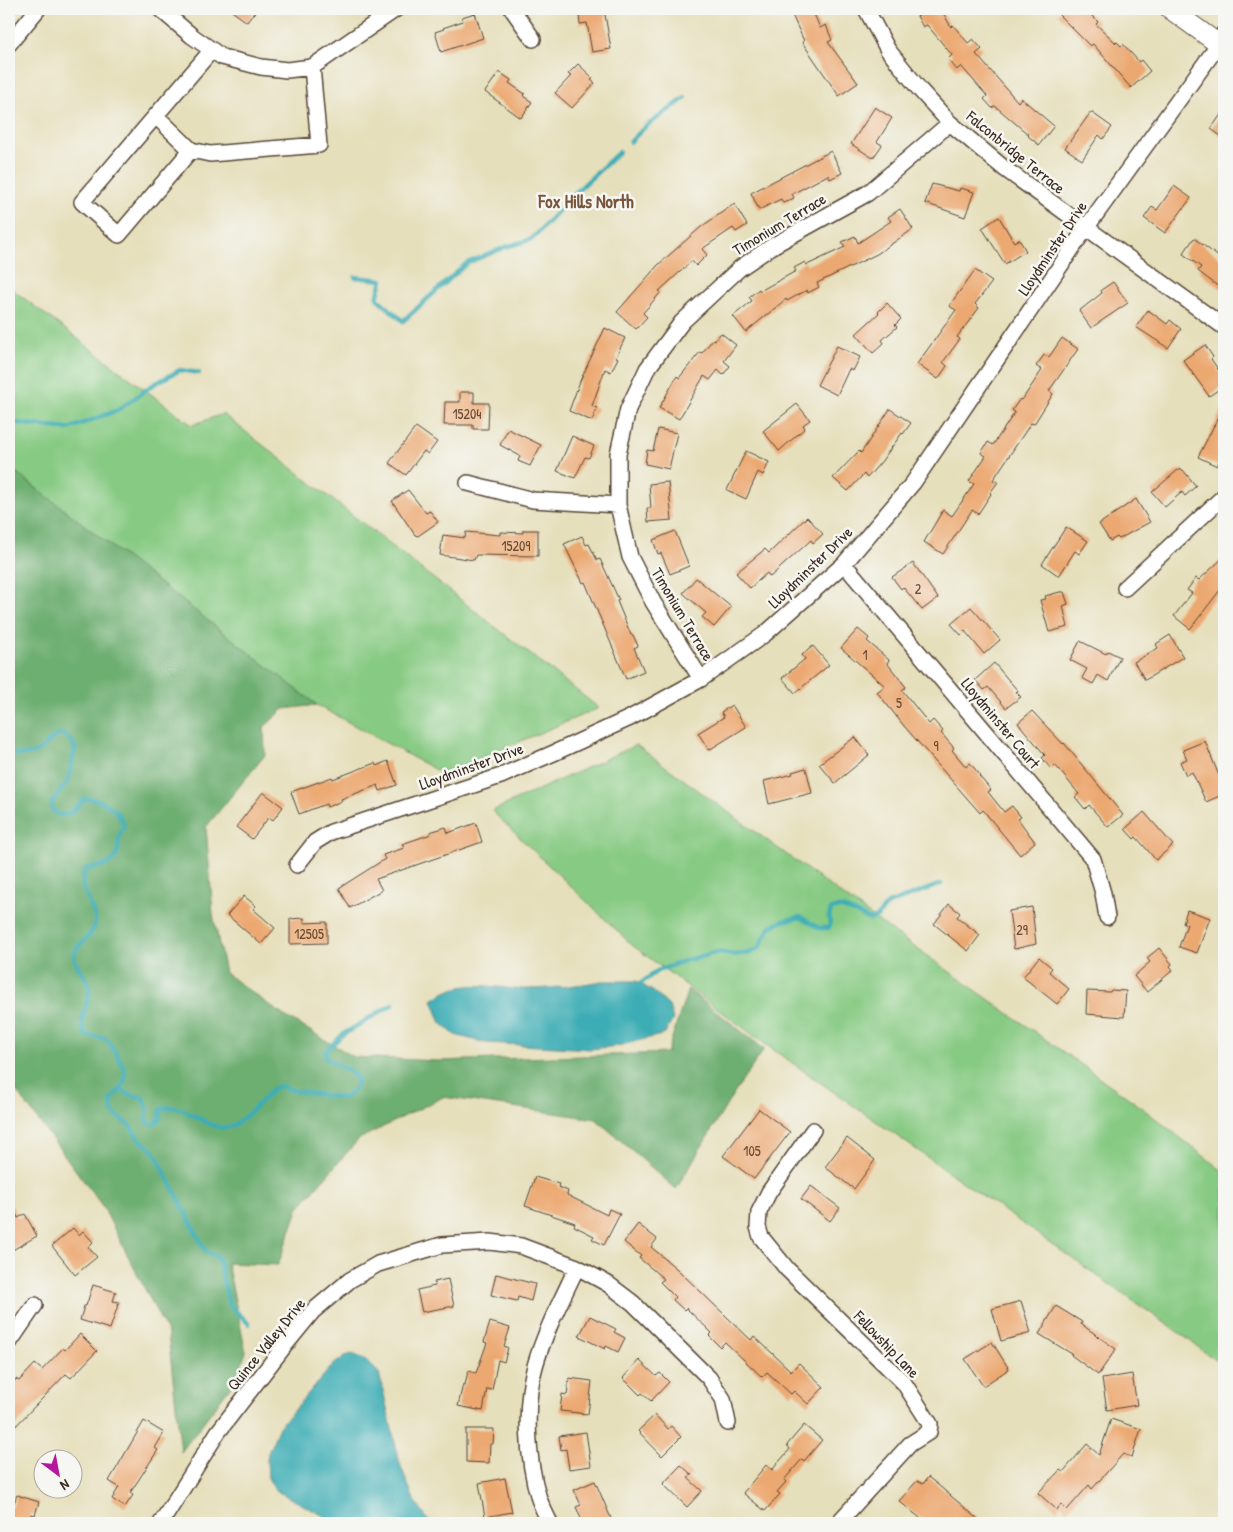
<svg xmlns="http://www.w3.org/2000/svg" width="1233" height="1532" font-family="'Patrick Hand',sans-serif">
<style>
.green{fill:#87ca83;stroke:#617a50}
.forest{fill:#6dae71;stroke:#546c48}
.water{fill:#3cadb5;stroke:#3c6c6a}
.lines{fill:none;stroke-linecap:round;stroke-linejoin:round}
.stream{stroke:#3cadb5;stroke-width:4.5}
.building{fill:#eca871}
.minor-casing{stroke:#554536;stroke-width:18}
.tertiary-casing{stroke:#554536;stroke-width:21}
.minor{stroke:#fff;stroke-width:15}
.tertiary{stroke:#fff;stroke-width:19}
.labels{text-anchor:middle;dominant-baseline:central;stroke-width:5;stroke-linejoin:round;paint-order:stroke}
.number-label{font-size:14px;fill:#674a33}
.street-label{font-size:16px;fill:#3b2a1e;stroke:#f6f6f2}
.neighbourhood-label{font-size:18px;font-weight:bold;fill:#79563b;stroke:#f6f6f2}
</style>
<rect width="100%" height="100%" fill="#f6f6f2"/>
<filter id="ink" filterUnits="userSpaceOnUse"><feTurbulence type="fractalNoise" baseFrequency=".02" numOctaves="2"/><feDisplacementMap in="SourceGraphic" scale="10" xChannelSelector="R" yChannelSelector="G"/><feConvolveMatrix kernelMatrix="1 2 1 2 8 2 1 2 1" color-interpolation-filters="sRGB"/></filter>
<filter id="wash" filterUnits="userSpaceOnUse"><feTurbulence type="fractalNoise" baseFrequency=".0096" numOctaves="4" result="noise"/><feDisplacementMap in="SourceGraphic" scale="20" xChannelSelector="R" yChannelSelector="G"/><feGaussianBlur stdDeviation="1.12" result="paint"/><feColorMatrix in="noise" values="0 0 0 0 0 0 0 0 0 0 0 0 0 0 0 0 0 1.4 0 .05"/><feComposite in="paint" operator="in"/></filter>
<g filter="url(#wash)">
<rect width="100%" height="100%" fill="#e6dfbb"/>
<path class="green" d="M9,287L192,425L223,414L599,708L443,774L317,705L9,467Z
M636,745L889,929L1137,1104L1224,1172V1367L1185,1337L765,1044L632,945L492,811Z"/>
<path class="forest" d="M9,467L317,705L284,709L264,727L265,755L206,827L213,914L225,973L283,1015L354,1057L438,1061L667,1053L688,989L764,1049L731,1098L676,1189L596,1119L443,1097L359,1139L299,1207L278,1265L227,1263L246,1352L236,1379L181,1452L168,1334L103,1207L9,1081Z"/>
<path class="water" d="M603,981H636L654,992L669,1006L673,1019L665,1034L617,1046L591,1049L486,1043L455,1035L441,1023L432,1000C466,976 489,989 525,989C551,989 577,985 603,981Z
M352,1354L365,1359L379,1373L400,1464L414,1500L430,1523H337L275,1490L268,1478L267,1460L268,1453L279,1427L332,1366L345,1356Z"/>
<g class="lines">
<path class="stream" d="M630,142L645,127L685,98
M355,277L382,280L377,298L403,321L467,263L506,247L532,239L575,193L619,152
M9,422L68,429L118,410L154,384L180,370L199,373
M9,753C17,756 33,755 40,750C48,744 53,735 63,734L72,741L75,748L68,781L52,802V810C66,822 75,809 84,799C101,797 121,810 124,827C116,837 120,843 117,854C114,866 96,867 86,869C74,887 97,905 95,923C94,936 80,941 75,951C70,962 87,976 89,986C91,1002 77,1019 85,1035L107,1039C121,1064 138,1076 111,1099L112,1112L130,1126L138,1138L154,1151L206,1252L218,1257L229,1304L249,1324
M640,984L657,971L687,960L719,952L733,955L750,953L759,948L770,927L783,921L800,917L819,928H828L830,925L829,917L831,909C843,904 859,915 870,920L877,917L888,904L941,884
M121,1090L126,1093L143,1098L147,1107V1121L151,1124H154L159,1120L161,1109C187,1098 212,1141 237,1123C251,1114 262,1099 274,1088L280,1086L295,1091L343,1098C352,1094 357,1088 358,1079C349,1068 337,1066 326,1058L325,1052L342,1035L393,1004"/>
</g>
<g id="blocks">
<path class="building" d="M229,9H257L247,22Z
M578,9H604L611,49L592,52L587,23L580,24Z
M807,9H812L820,28L826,25L832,40L828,42L858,83L839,96L802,42L804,41L792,15Z
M917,9H941L951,27L953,25L968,43L973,39L982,49L976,54L1018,102L1021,98L1054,126L1039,145L1028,136L1029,135L995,106L992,108L984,99L987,96L961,66L957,70L948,59L952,55L927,25L923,27L917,16L920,14Z
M1064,9H1085L1098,22L1096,24L1116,43L1117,42L1121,46L1123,44L1139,62L1141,60L1150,71L1131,88L1093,44L1090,46L1058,14Z
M475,13L483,38L441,52L435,32L444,29L443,28L463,21L462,17Z
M578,64L593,78L591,80L595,83L572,108L555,93L571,76L568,74Z
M499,72L511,80L509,83L525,94L523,96L532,102L521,118L485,92Z
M875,107L892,118L877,142L882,145L873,158L851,144Z
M1224,110V138L1211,129Z
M1091,112L1112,127L1103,139L1099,135L1082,160L1065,148Z
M831,151L842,173L830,179L828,175L792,194L794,198L783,203L781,199L759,210L751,193Z
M932,184L959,191L960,188L974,192L965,217L925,203Z
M1174,186L1191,198L1165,233L1144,218L1152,207L1157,210Z
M734,204L747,225L736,232L733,228L702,249L707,255L696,266L692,261L659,291L661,292L643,313L647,317L636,329L617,312L658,265L701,227Z
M900,209L913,229L877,254L817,283L819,287L808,293L807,290L787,301L786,299L746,332L733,316L752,301L749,297L759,289L760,291L796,271L794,268L805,262L807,265L845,247L842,242L855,236L858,243L891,221L888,217Z
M999,217L1014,242L1019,239L1026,251L1005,264L982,228Z
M1194,238L1224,261V291L1198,271L1201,267L1183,254Z
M975,270L992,282L975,304L979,308L957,337L960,339L943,362L947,366L938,379L917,364L956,310L949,306Z
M1113,282L1128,303L1091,328L1079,311L1102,293L1101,290Z
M887,303L901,319L895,325L897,327L882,340L884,343L873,353L856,334L879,313L878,312Z
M1148,310L1167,324L1170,320L1181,329L1168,348L1136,327Z
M605,328L625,338L616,357L618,358L611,372L605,369L592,406L597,408L592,421L569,411L580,381Z
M721,333L736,345L724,361L730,366L723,375L718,370L710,380L704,376L679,419L659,408L677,376L679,378L700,352L702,353L713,339L715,340Z
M1062,338L1078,349L1049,391L1053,394L1034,424L1031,423L993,480L998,482L990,493L991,494L978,514L972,510L943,554L924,542L943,510L952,516L974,484L969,481L986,456L981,453L988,442L993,445L1015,412L1012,410L1020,399L1022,400L1042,370L1036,366L1044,355L1049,357Z
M1205,345L1213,357L1211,359L1224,378V386L1209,396L1183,360Z
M837,346L860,357L853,371L849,369L837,395L817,385Z
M460,392H474V403H489L488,429H473V425H444L445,402H460Z
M797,404L810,420L803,425L805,428L779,451L763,431Z
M1224,406V459L1221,458L1217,466L1198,457Z
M890,409L911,423L903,434L902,433L881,462L867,478L864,474L848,491L833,478L859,451L861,453Z
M416,427L437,442L428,454L424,451L406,475L389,463Z
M508,429L541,445L530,466L518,461L520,456L500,445Z
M658,429L677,433L669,469L645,464L647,450L653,451Z
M572,436L594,446L589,458L585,457L575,478L557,471Z
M746,451L769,462L763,475L758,472L746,499L727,490Z
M1178,470H1183L1196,486L1185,496L1182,492L1165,507L1152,492Z
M668,482L672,520L648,522L647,508H651L649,484Z
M408,490L426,513L430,511L438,522L418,536L415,535L392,501Z
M1136,499L1150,522L1119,539L1117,537L1110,541L1099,524Z
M807,517L823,534L813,543L811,540L770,577L767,573L750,588L736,573L765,549L769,553Z
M1066,527L1088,541L1079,554L1075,551L1059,576L1042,564Z
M523,530H538V556L476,555L474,560L440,555L443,535L465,538L466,532L500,535V532L523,533Z
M675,531L689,566L670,574L661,553L658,554L653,540Z
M582,536L586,545L589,544L597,560L600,559L619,600L617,601L631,635H633L638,646L634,648L644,671L626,679L585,582L583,583L564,544Z
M1224,557V585L1190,629L1174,616L1192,593L1187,590L1196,578L1199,580Z
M913,563L938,598L922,610L903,587L901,589L892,577Z
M696,578L731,607L714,627L702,617L706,613L683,593Z
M1060,592H1064L1068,604L1063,606L1068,627L1049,632L1040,600L1046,599L1045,596Z
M971,607L1000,640L984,654L965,631L961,635L951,624Z
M858,629L869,638L867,641L889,660L887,663L906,687L902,690L929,724L933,720L943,731L941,733L954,748L952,750L966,767L970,763L980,775L979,776L991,790L988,792L1004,812L1012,806L1021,817L1018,819L1035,842L1020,855L983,810L980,813L904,726L877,692L885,686L841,648Z
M1170,635L1183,657L1145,680L1134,662L1158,648L1156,644Z
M1080,641L1106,654L1108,651L1120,657L1108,681L1098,675L1093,684L1082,678L1087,669L1070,660Z
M813,646L829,665L795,693L782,678L805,659L802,655Z
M994,663L1018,691L1016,692L1021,697L1006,708L988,687L984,690L975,680Z
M732,705L746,727L709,750L698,733L724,717L721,712Z
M1032,711L1063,744L1064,743L1123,815L1108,827L1089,805L1085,809L1075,797L1079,794L1055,765L1051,769L1042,758L1045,755L1018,723Z
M855,737L869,755L835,783L819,764Z
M1205,741L1224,788V794L1206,802L1192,772L1186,775L1180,762L1187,759L1183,750Z
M388,761L397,785L380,791L378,785L341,799L342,801L327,807L326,804L299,814L291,792L332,777L333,779L375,763L376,766Z
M806,768L812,793L769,804L764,781L793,774L792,772Z
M263,792L283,807L273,820L269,817L252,839L236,827Z
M1144,812L1173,845L1156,860L1136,837L1134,839L1125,829Z
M476,823L482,842L376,879L382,890L350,908L339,888L385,859L383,855L404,848L402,844L431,834L430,832L446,827L448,833Z
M244,896L256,906L253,909L275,928L261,944L227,915Z
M949,904L960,913L957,917L980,935L968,951L934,924Z
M1032,907L1036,944L1014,949L1009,911Z
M1187,910L1210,918L1197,953L1179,947L1187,924L1183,923Z
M304,918V923L327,922V943L290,944V919Z
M1159,948L1172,964L1170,966L1173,970L1147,992L1134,976L1150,962L1147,958Z
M1039,957L1052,968L1049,972L1069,989L1057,1004L1023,977Z
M1111,990L1126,991L1124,1017L1086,1014L1087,991L1110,992Z
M759,1109L790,1132L754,1179L723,1156Z
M847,1138L875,1160L854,1189L825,1167Z
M535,1177L559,1184L558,1187L568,1191L567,1195L607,1215L609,1209L620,1214L604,1245L592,1239L594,1236L574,1226L575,1223L525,1206Z
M811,1186L840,1208L830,1221L801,1199Z
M9,1200L18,1218L25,1214L37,1236L9,1252Z
M638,1224L657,1239L651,1247L677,1269L751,1340L754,1336L791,1371L799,1363L824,1387L808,1404L794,1391L791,1394L767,1372L762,1377L725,1342L720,1347L709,1336L712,1333L686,1308L684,1310L673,1300L675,1297L660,1282L664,1279L639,1258L641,1256L624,1242Z
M73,1228L79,1235L83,1231L93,1242L88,1247L97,1257L75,1275L52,1246Z
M496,1274L535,1284L531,1301L518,1297L517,1301L491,1295Z
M448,1279L454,1306L422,1312L417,1290L435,1286L434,1282Z
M93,1285L116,1292L113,1301L119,1302L110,1329L80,1320L84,1306H86Z
M1021,1301L1031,1333L1001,1341L992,1309Z
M1056,1306L1082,1322L1081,1324L1116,1349L1098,1375L1071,1355L1072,1354L1039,1334Z
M590,1316L616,1329L614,1332L625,1338L618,1352L606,1346L605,1349L579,1336Z
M490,1322L510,1328L504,1346L508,1348L504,1362L498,1360L492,1390L487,1389L483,1411L458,1406L463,1384L465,1385L468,1371L476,1373L487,1343L484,1342Z
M80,1334L97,1351L71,1378L66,1374L9,1433V1387L16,1379L19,1381L35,1364L42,1370L63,1348L65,1350Z
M992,1342L1009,1369L983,1386L965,1359Z
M639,1360L656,1376L660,1373L669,1382L651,1401L642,1393L640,1395L623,1378Z
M1132,1374L1137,1405L1107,1410L1102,1379Z
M569,1378L592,1381L588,1414L560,1411L562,1394L567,1395Z
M655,1415L668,1429L671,1426L681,1437L662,1456L638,1431Z
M1111,1419L1141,1429L1132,1457L1123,1454L1092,1489L1089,1485L1067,1510L1061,1504L1057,1510L1038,1493L1060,1470L1063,1472L1087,1444L1099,1455Z
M144,1421L164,1433L155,1448L158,1450L130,1493L133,1495L125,1507L112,1499L119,1487L109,1481Z
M804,1425L822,1440L804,1461L802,1459L784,1480L786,1482L777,1492L780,1494L765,1511L743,1493L766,1465L772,1470L790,1449L787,1445Z
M466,1429H494L493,1444H490L489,1463L466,1462Z
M586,1432L591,1466L569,1469L566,1449L561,1450L559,1436Z
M681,1465L692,1475L688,1478L702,1491L687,1507L663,1484Z
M928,1477L938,1485L983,1523H935L928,1518L925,1522L899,1501L917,1481L923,1484Z
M505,1478L512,1512L485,1517L479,1483Z
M595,1481L613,1523H583L576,1507L581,1505L574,1490Z
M17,1495L39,1502L35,1515L31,1514L28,1523H9V1507L12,1508Z"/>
</g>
</g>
<g filter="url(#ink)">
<use href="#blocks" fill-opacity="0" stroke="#554536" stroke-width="1"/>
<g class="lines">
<g class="minor-casing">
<path id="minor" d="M160,9L192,36L222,57L261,67L287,70L312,67L396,9
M512,9L533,39
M866,9L888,50L920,90L950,123L1005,169L1224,327
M9,44L38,9
M156,116L191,150L210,154L319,145L312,67
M191,150L119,235L82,202L211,51
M468,483L533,500L618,505
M844,564L1093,859L1103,893L1107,917
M1125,588L1224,496
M701,679L653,602L630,557L618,505V454L628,409L647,369L682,322L740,268L774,245L868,193L950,123
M297,865L315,842L331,832L501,776L556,752L630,718L701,679L765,634L844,564L913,483L1086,228L1219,44L1224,33
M813,1130L769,1192L759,1212L758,1227L761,1237L787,1269L904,1383L930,1424L929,1432L910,1444L838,1523
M9,1343L35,1305
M161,1523L218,1432L286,1344L313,1311L350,1280L378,1264L442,1245L490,1242L521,1246L577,1267L608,1284L633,1303L709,1378L723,1399L728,1423
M550,1523C546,1515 542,1507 539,1499C527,1459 524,1405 535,1366C545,1331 562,1299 577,1267"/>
</g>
<g class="tertiary-casing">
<path id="tertiary" d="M1170,9L1224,48"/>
</g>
<use href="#minor" class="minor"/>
<use href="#tertiary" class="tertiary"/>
</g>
</g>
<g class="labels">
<g class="number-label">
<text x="467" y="413">15204</text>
<text x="516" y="545">15209</text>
<text x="918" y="588">2</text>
<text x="865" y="654">1</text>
<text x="899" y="702">5</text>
<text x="936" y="745">9</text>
<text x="1022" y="929">29</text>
<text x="309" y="933">12505</text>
<text x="752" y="1150">105</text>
</g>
<g class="street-label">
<text transform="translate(1016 152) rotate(39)">Falconbridge Terrace</text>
<text transform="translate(779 224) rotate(-31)">Timonium Terrace</text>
<text transform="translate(1052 248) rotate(-56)">Lloydminster Drive</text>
<text transform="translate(810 567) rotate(-44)">Lloydminster Drive</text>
<text transform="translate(683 614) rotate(59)">Timonium Terrace</text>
<text transform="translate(1001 723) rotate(50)">Lloydminster Court</text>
<text transform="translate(471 766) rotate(-20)">Lloydminster Drive</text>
<text transform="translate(266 1344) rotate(-51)">Quince Valley Drive</text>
<text transform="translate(887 1344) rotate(46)">Fellowship Lane</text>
</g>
<g class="neighbourhood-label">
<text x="586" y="201">Fox Hills North</text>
</g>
</g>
<rect width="1233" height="1532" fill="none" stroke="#f6f6f2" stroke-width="30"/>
<g transform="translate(58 1474) rotate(148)"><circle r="24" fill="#f6f6f2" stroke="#aba49d"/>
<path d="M0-4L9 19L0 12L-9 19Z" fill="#b5179e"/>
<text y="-8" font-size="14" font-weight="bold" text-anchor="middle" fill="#3b2a1e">N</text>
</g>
</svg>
